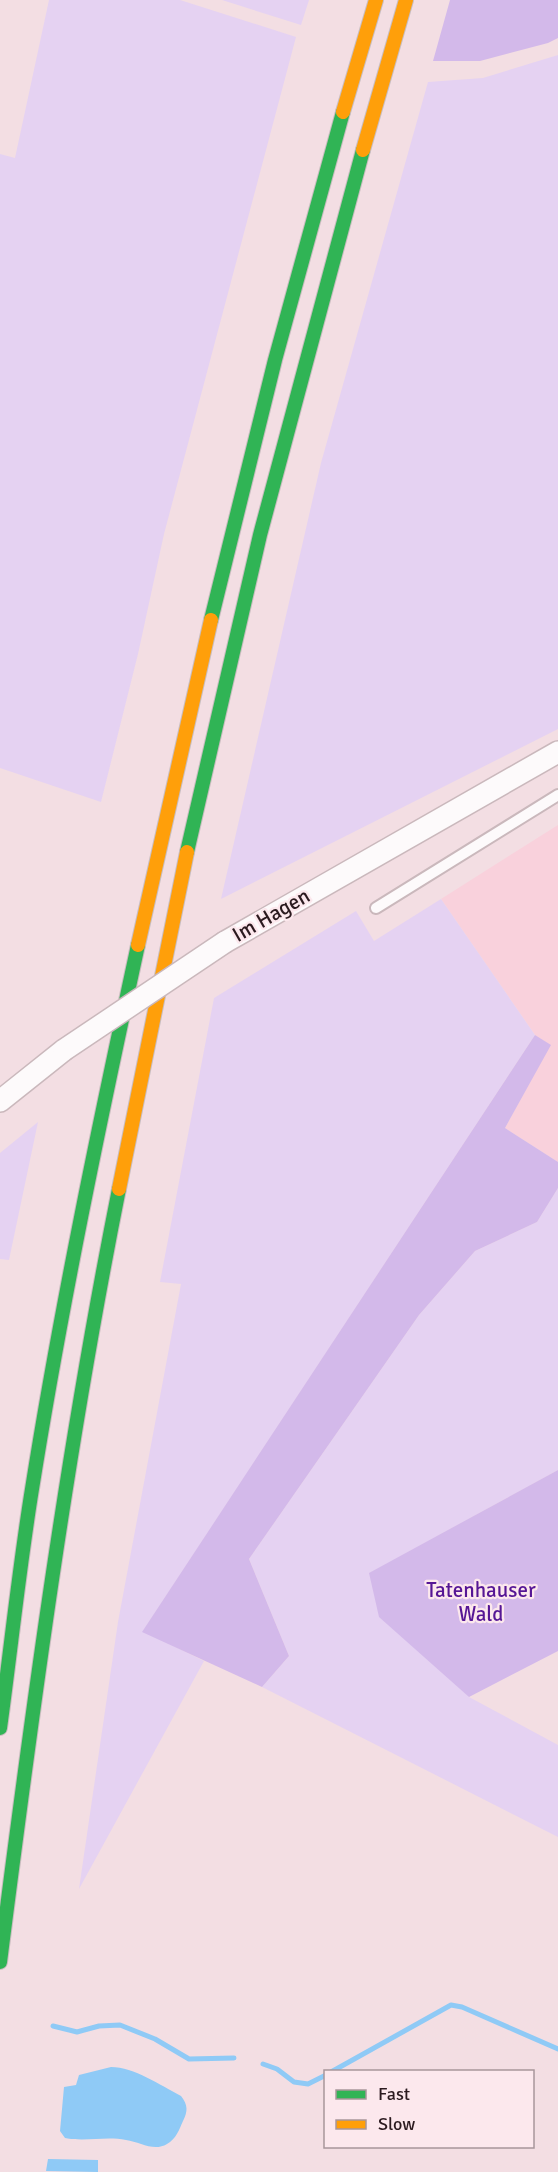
<svg xmlns="http://www.w3.org/2000/svg" width="558" height="2172" font-family="Signika,sans-serif">
<style>
.built{fill:#f9d1dc}
.green{fill:#e5d2f2}
.forest{fill:#d3b9ea}
.water{fill:#8fcaf6}
.lines{fill:none;stroke-linecap:round;stroke-linejoin:round}
.stream{stroke:#8fcaf6;stroke-width:5}
.lane-casing{stroke:#cab8bc;stroke-width:14}
.street-casing{stroke:#cab8bc;stroke-width:24}
.fast-casing{stroke:#c8bdbf;stroke-width:16}
.slow-casing{stroke:#c8bdbf;stroke-width:16}
.lane{stroke:#fdfafb;stroke-width:10}
.street{stroke:#fdfafb;stroke-width:21}
.fast{stroke:#30b455;stroke-width:14}
.slow{stroke:#ff9f0a;stroke-width:14}
.street-bridge-casing{stroke:#cab8bc;stroke-width:24;stroke-linecap:butt}
.street-bridge{stroke:#fdfafb;stroke-width:21}
.labels{text-anchor:middle;dominant-baseline:central;stroke-width:4.5;stroke-linejoin:round;paint-order:stroke}
.street-label{font-size:21px;fill:#2b1a1f;stroke:#fce8ed}
.park-label{font-size:21px;fill:#561695;stroke:#fce8ed}
</style>
<rect width="100%" height="100%" fill="#f3dee3"/>
<path class="built" d="M558,825V1162L505,1128L550,1045L535,1035L441,899Z"/>
<path class="green" d="M49,0H180L296,37L164,534L138,654L101,802L0,768V154L15,158Z
M222,0H309L301,25Z
M558,55V729L221,899L321,463L428,82L483,78Z
M441,899L535,1035L143,1631L204,1661L79,1889L118,1622L181,1284L160,1282L214,998L356,911L374,941Z
M38,1122L9,1260L0,1259V1153Z
M558,1188V1470L370,1573L469,1697L558,1745V1837L262,1687L289,1656L249,1559L419,1315L475,1251L537,1222Z"/>
<path class="forest" d="M450,0H558V38L548,43L480,61H433Z
M535,1035L551,1045L505,1128L558,1162V1188L537,1222L475,1251L419,1315L249,1559L289,1656L262,1687L142,1632Z
M558,1470V1651L469,1697L379,1617L369,1573Z"/>
<path class="water" d="M111,2067C134,2067 160,2085 181,2096C188,2105 188,2111 183,2121C179,2130 176,2139 167,2144C154,2152 140,2142 126,2140C106,2136 85,2142 65,2138L60,2131L64,2087L76,2085L79,2075Z
M48,2159L98,2160V2172L46,2171Z"/>
<g class="lines">
<path class="stream" d="M53,2026L77,2032L99,2026L120,2025L155,2039L189,2059L234,2058
M263,2064L277,2069L294,2082L308,2084L326,2075
M331,2072L451,2005L462,2007L558,2049"/>
<g class="lane-casing">
<path id="lane" d="M376,908L558,795"/>
</g>
<g class="street-casing">
<path id="street" d="M225,942L558,752
M0,1101L64,1050"/>
</g>
<g class="fast-casing">
<path id="fast" d="M211,620L275,360L343,112
M187,852L260,535L363,150
M0,1728C11,1648 19,1569 32,1489C61,1307 99,1125 138,945
M0,1962C33,1704 68,1444 119,1189"/>
</g>
<g class="slow-casing">
<path id="slow" d="M343,112L376,0
M363,150L406,0
M138,945L211,620
M119,1189L187,852"/>
</g>
<use href="#lane" class="lane"/>
<use href="#street" class="street"/>
<use href="#fast" class="fast"/>
<use href="#slow" class="slow"/>
<g class="street-bridge-casing">
<path id="street-bridge" d="M64,1050L225,942"/>
</g>
<use href="#street-bridge" class="street-bridge"/>
</g>
<g class="labels">
<g class="street-label">
<text transform="translate(271 915) rotate(-30)">Im Hagen</text>
</g>
<g class="park-label">
<text x="481" y="1590">Tatenhauser<tspan x="481" dy="24">Wald</tspan></text>
</g>
</g>
<rect x="324" y="2070" width="210" height="78" fill="#fce8ed" stroke="#a8969b" stroke-width="1.5"/>
<rect x="336" y="2090" width="30" height="9" fill="#30b455" stroke="#a8969b" stroke-width="1.5"/>
<text x="378" y="2100" font-size="18" fill="#2b1a1f">Fast</text>
<rect x="336" y="2120" width="30" height="9" fill="#ff9f0a" stroke="#a8969b" stroke-width="1.5"/>
<text x="378" y="2130" font-size="18" fill="#2b1a1f">Slow</text>
</svg>
